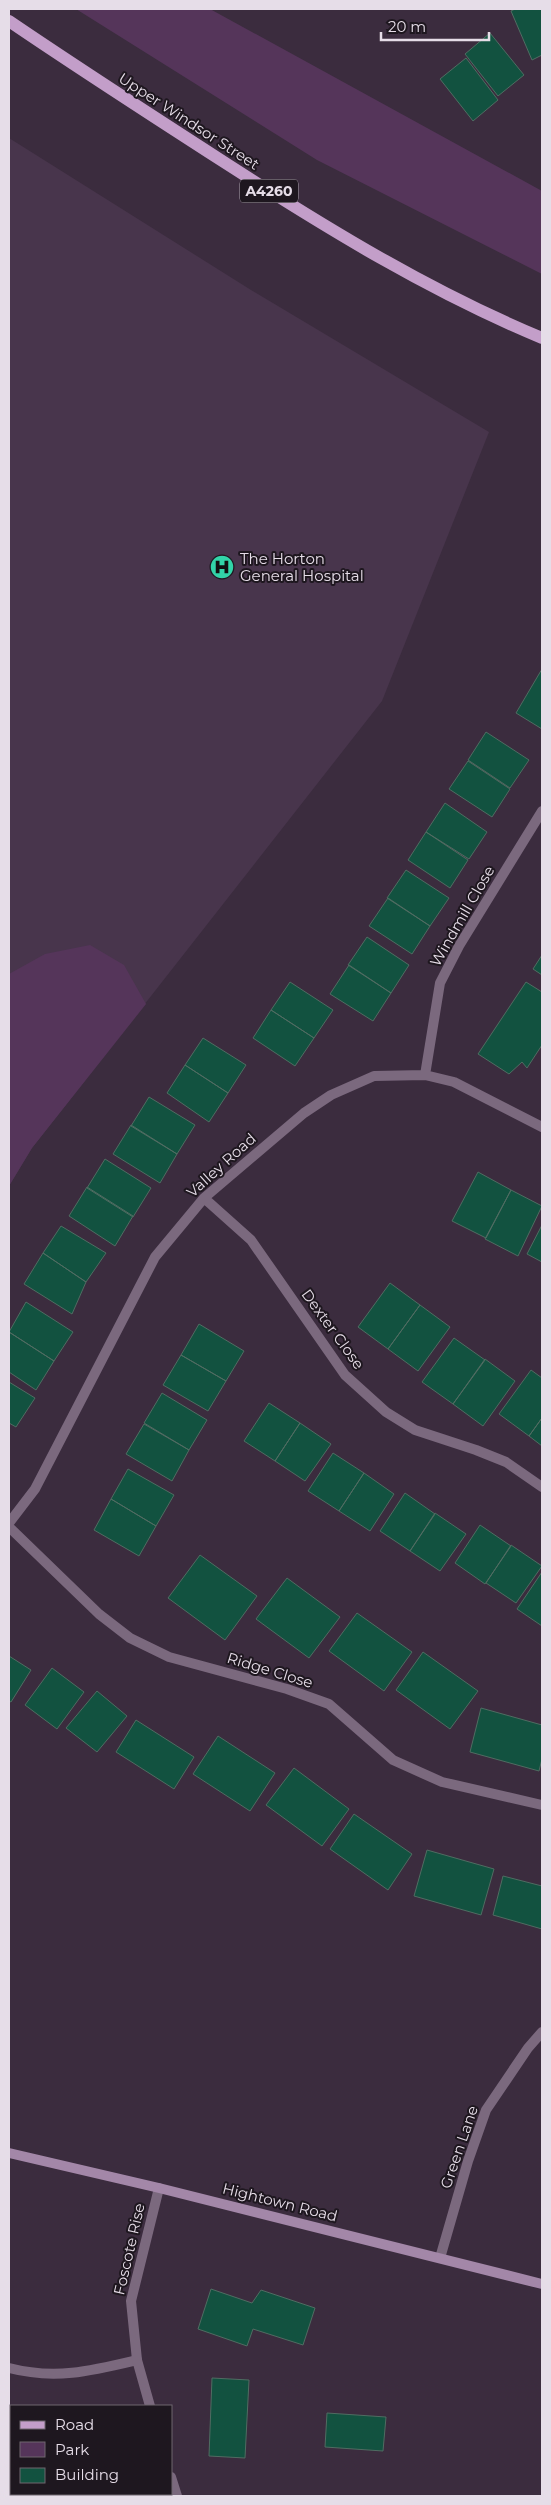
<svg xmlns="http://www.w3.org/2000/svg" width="551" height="2505" font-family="Montserrat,sans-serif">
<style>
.built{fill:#48354c}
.green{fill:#55355a}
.building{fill:#125240;stroke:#506c62}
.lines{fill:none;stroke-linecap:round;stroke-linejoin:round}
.lane{stroke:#7b697e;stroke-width:10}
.street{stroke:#7b697e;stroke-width:10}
.secondary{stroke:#a387a8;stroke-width:10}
.primary{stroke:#c39ec9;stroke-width:12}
.labels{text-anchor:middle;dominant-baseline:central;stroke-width:4;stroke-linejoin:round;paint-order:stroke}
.shield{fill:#1e171f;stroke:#aaa2ac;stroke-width:1}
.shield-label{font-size:14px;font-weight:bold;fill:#e6dde8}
.street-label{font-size:15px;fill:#e6dde8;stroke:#1e171f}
.poi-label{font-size:15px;fill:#e6dde8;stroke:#1e171f;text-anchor:start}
</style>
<rect width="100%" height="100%" fill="#3b2c3e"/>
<path class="built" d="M9,138L251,290L489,432L382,701L32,1148L9,1186Z"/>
<path class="green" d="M76,9H210L542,191V274L317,160Z
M90,945L124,965L146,1004L32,1148L9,1186V974L45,954Z"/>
<path class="building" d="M515,9H542V55L532,60L511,11Z
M490,33L524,75L498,96L465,54Z
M466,58L498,100L473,121L440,79Z
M542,669V729L516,713Z
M486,732L529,760L510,788L468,760Z
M468,761L510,789L492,817L449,789Z
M445,803L487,832L469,859L426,832Z
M426,832L468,860L450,888L408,860Z
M406,870L449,898L430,926L387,898Z
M388,898L430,926L412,954L369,926Z
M367,937L409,965L391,993L348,965Z
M542,955V975L533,969Z
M349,965L391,993L373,1021L330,994Z
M290,982L333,1010L314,1038L271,1010Z
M526,982L542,992V1045L527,1068L522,1062L509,1074L478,1054Z
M271,1010L314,1038L295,1066L253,1038Z
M203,1038L246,1065L228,1093L185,1065Z
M185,1065L228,1093L209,1122L167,1093Z
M149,1097L195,1125L177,1154L131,1126Z
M131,1125L177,1154L160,1183L113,1154Z
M105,1159L151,1188L133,1217L87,1188Z
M478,1172L511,1190L486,1238L452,1221Z
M87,1187L133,1216L115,1246L69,1216Z
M511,1190L542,1206L518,1256L485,1239Z
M542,1225V1262L527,1254Z
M61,1226L106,1253L86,1282L43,1253Z
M43,1253L86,1282L72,1314L24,1284Z
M390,1283L420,1305L388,1349L358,1327Z
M26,1302L73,1332L54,1361L9,1332Z
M420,1305L450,1327L418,1371L388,1349Z
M199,1324L244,1351L226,1381L181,1355Z
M9,1332L54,1361L36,1390L9,1372Z
M454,1338L485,1360L453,1404L422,1382Z
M181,1355L226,1381L208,1411L163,1385Z
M485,1359L515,1381L483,1426L453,1404Z
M531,1370L542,1378V1418L529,1436L499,1414Z
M9,1382L35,1398L16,1427L9,1423Z
M162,1393L207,1420L189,1450L144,1423Z
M269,1403L300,1423L275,1461L244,1441Z
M542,1418V1446L529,1436Z
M300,1423L331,1444L305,1481L275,1461Z
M144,1424L189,1450L172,1481L126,1454Z
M333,1453L364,1473L339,1511L308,1491Z
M128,1469L174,1495L156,1526L111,1499Z
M364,1473L394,1494L370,1531L339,1511Z
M405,1493L435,1514L410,1551L380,1531Z
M111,1499L156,1526L139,1556L94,1530Z
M435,1513L466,1534L440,1571L410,1551Z
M480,1525L511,1546L485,1584L455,1563Z
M511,1545L542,1566L516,1603L486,1583Z
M200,1555L257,1596L225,1640L168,1598Z
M542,1572V1626L517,1609Z
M287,1578L340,1617L309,1658L256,1619Z
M357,1613L412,1652L384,1691L329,1651Z
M423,1652L478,1691L450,1729L396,1690Z
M9,1656L31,1670L11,1702L9,1701Z
M52,1668L84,1692L57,1729L25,1705Z
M97,1691L127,1716L97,1752L66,1728Z
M481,1708L542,1725V1759L539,1771L470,1752Z
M136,1720L194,1757L174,1789L116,1752Z
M218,1736L275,1773L250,1811L193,1774Z
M294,1768L349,1809L322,1846L266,1805Z
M354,1814L412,1854L388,1890L330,1849Z
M427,1850L494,1869L481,1915L414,1896Z
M503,1876L542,1886V1929L493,1915Z
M211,2289L252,2303L261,2290L315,2308L303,2345L253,2329L247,2346L198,2329Z
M212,2378L249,2380L245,2458L209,2456Z
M327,2413L386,2417L383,2451L325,2447Z
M9,2419L11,2420V2494H45V2496H9Z"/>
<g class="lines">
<path class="lane" d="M9,2368C55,2380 91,2371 137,2360"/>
<path class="street" d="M425,1075L440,983L459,946L542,811
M204,1198L251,1240L345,1375L386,1412L415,1430L476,1450L506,1462L542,1487
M9,1523L35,1489L155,1257L204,1198L304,1113L331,1095L374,1076L425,1075L454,1082L542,1127
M9,1527L99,1614L130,1638L169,1657L287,1689L329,1704L393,1760L442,1782L542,1805
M440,2258L468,2161L486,2110L528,2048L542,2032
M150,2406L137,2360L131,2301L159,2188
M171,2477L177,2496"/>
<path class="secondary" d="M9,2153L159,2188L542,2284"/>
<path class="primary" d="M9,21C81,70 154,117 227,164C328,229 431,292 542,338"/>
</g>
<defs>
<g id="hospital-disc" transform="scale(1.25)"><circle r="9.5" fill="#32d4a8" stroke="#1e171f"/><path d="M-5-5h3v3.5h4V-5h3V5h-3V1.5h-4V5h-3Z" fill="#111"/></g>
</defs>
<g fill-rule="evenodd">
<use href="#hospital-disc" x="222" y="567"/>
</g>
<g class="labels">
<rect class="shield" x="240" y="179.5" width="58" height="23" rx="4"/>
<g class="shield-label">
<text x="269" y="191">A4260</text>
</g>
<g class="street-label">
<text transform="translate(189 121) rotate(33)">Upper Windsor Street</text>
<text transform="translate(462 916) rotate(-60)">Windmill Close</text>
<text transform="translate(221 1165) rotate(-42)">Valley Road</text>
<text transform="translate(333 1329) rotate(54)">Dexter Close</text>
<text transform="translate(270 1670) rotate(17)">Ridge Close</text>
<text transform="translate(459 2147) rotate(-71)">Green Lane</text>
<text transform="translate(280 2202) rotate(14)">Hightown Road</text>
<text transform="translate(129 2249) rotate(-77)">Foscote Rise</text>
</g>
<g class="poi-label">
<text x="240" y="558">The Horton<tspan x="240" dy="17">General Hospital</tspan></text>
</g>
</g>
<rect width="551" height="2505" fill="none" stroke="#e6dde8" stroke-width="20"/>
<rect x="10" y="2405" width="162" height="90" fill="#1e171f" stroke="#6e666f"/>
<rect x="20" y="2421" width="25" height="8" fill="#c39ec9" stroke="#6e666f"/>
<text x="55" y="2430" font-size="15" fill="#e6dde8">Road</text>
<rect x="20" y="2442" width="25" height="15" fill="#55355a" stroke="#6e666f"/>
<text x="55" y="2455" font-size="15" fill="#e6dde8">Park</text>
<rect x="20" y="2468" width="25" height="15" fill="#125240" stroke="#6e666f"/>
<text x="55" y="2480" font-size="15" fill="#e6dde8">Building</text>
<path d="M381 32v8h108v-8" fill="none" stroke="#e6dde8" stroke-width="2.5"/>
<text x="388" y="32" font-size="15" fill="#e6dde8" stroke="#1e171f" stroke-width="4" paint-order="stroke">20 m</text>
</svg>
